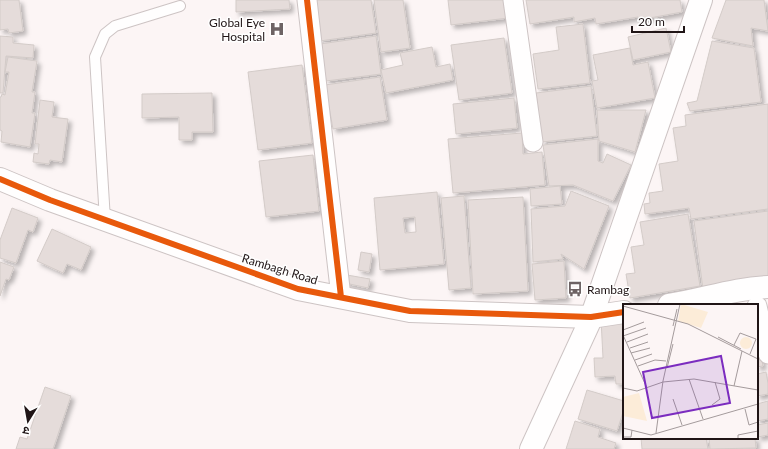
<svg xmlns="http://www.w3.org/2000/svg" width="768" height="449" font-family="Lato,'Noto Sans Devanagari',sans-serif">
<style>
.building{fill:#e5dcda;stroke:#d3cbc8;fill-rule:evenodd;filter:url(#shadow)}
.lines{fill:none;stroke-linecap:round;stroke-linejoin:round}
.service-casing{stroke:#cdc4c4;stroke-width:12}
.minor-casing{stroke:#cdc4c4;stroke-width:21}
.tertiary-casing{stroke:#cdc4c4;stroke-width:24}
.primary-casing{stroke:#cdc4c4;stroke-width:24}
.service{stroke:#fffefe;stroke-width:10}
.minor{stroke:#fffefe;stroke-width:19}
.tertiary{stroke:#fffefe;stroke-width:22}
.primary{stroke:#fffefe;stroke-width:22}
.cycleway-casing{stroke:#fff;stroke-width:8}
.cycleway{stroke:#e8590c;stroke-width:6}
.labels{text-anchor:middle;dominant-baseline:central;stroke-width:3;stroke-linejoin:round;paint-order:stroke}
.poi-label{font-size:12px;fill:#201516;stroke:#fff;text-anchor:end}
.street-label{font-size:12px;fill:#201516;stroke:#fff}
.inset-road{fill:none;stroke:#a49b9c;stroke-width:1}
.view{fill:#7b2cbf;fill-opacity:0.15;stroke:#7b2cbf;stroke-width:2}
.inset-edge{fill:none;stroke:#201516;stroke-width:2}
</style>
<defs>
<filter id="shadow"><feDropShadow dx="3.5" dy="3.5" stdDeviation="2" flood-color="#0004"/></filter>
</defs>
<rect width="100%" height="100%" fill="#fcf5f5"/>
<path class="building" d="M0,0H19L23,31L9,33L8,29L0,30Z
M236,0H289L290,9L236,12Z
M314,0H371L376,33L320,41Z
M374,0H403L410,48L381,52Z
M448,0H505L508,18L451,25Z
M526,0H680L682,12L639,20L638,17L596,24L595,18L574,22V17L530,24Z
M726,0H764L768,31L751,28L753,46L712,38Z
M583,24L590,83L538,89L533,54L559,50L556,27Z
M666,28L671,52L633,60L628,37Z
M0,36L13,37V43L34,45L33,58L6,56L3,93H0Z
M376,36L381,74L326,81L320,44Z
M504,38L512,93L459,100L451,45Z
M712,41L754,48L761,102L690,111L687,103L697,101Z
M432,47L436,67L450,64L453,80L386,93L381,70L403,65L400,53Z
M630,48L633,65L648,62L655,98L597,108L592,81L598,80L593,55Z
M8,57L37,61L32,92H35L32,113H35L30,147L1,142L2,131L0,130V97H1L2,94L5,95L9,72H5Z
M302,65L312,143L258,150L248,72Z
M380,77L387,120L333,129L325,85Z
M591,86L597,136L542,142L536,93Z
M212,93L213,132H192V140H179V117L142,118V94Z
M514,98L517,128L456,134L453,104Z
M40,100L54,102L52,117L68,119L62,162L50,160L49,164L33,162L34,153L38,154L39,144H35Z
M768,104V209L691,219L689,208L645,214L644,204L650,203L649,193L663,191L659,164L678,161L673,128L686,126L685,115Z
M597,110H646L635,152L599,141Z
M522,133L523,154L542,152L545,185L453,193L448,139Z
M598,139V161L603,163L607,154L631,165L613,201L573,185L549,186L543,145Z
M313,155L319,211L266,217L259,161Z
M560,186L562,204L531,206L530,189Z
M571,191L609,206L584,269L561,254L563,259L533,262L531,209L565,206Z
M437,192L444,264L380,270L374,198ZM415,217L416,232L405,233L403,218Z
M464,196L471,288L449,290L441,198Z
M523,197L528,291L473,294L468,200Z
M12,208L38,218L33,232L28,230L16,263L0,258V240Z
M768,211V280L703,289L694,221Z
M688,214L700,286L630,298L626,274L635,273L631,247L644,245L640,222Z
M52,229L91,247L81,270L67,264L63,273L37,261Z
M361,252L372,254L369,272L358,270Z
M564,261L566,298L535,300L532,264Z
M0,262L14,267L9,280L6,279L0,296Z
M347,275L370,279L368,288L345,283Z
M624,318V384H616L615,376L595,377L594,358H603L601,319Z
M757,335L763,366L757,367Z
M766,372L768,383V394L757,396V374Z
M45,387L71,396L53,449H16L20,437L27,439Z
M587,390L624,401V409L617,431L578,419Z
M768,401V419L757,421V404Z
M575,421L600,429L598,437L616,443L614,449H566Z
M768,423V435L758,437L757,425Z
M641,438H706L708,449H642Z
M709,438H755L756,448L710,449Z"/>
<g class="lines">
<g class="service-casing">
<path id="service" d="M105,220L95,57L105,34L115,26L180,6"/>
</g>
<g class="minor-casing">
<path id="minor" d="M307,0L341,297
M513,0L533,142
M757,306L768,354"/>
</g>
<g class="tertiary-casing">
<path id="tertiary" d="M0,179L50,200L298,289L410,311L591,317L624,312
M669,305C702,300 735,288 768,287"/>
</g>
<g class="primary-casing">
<path id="primary" d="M531,449L590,321L701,0"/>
</g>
<use href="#service" class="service"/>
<use href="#minor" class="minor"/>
<use href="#tertiary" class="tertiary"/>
<use href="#primary" class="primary"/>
<g class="cycleway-casing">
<path id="cycleway" d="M307,0L341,297
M0,179L50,200L298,289L410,311L591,317L624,312"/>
</g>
<use href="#cycleway" class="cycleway"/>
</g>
<defs>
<g id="hospital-bare" transform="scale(1.2)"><path d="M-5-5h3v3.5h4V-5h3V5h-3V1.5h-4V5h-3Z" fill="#6d6364" stroke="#fff" stroke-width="2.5" paint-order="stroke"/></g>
<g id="bus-bare" transform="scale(1.2)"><path d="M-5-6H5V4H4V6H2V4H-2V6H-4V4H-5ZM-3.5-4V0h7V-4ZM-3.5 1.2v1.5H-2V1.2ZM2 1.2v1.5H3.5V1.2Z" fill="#6d6364" stroke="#fff" stroke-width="2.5" paint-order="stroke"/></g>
</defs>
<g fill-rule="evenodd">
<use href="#hospital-bare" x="277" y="29"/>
<use href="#bus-bare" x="575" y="289"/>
</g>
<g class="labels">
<g class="poi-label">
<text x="265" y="22">Global Eye<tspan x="265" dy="14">Hospital</tspan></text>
<text x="587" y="289" text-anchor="start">Rambag</text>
</g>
<g class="street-label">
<text transform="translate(280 269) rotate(17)">Rambagh Road</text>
</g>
</g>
<g transform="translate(623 304)">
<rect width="135" height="135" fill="#fcf5f5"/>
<path d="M58,0L85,8L78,24L55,17ZM117 39a6 6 0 1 1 12 0a6 6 0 1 1-12 0ZM16,89L24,117L0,112V93Z" fill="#fcecd8"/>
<path class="inset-road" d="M0,2L65,20L135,55M50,22L54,5M0,26L21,18M0,31L24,84M0,32L23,24M95,33L118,45M4,38L25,30M111,41L117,29L133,35L127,50M7,44L25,38M8,49L27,44M12,56L29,50M15,62L32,56L43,57M44,64L50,40M66,75L80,115M111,82L119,47M0,84L14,87L40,78L71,75L135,86M50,95L59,121M89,101L97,95L92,78M122,105L126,121L135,118M0,124L28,131L135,100M33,129L40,77L57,0M0,133H8L9,126M115,135V131L135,127"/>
<path class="view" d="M98,52L107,99L29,114L20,68Z"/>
<rect width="135" height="135" class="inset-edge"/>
</g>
<g transform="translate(28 421) rotate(191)" stroke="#ffffff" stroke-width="3" paint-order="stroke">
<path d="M0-3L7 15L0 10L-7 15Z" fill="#201516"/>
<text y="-6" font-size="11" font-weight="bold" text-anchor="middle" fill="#201516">उ</text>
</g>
<path d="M632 26v6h52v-6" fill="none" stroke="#201516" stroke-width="2"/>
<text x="638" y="26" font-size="12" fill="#201516" stroke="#ffffff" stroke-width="3" paint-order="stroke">20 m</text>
</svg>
